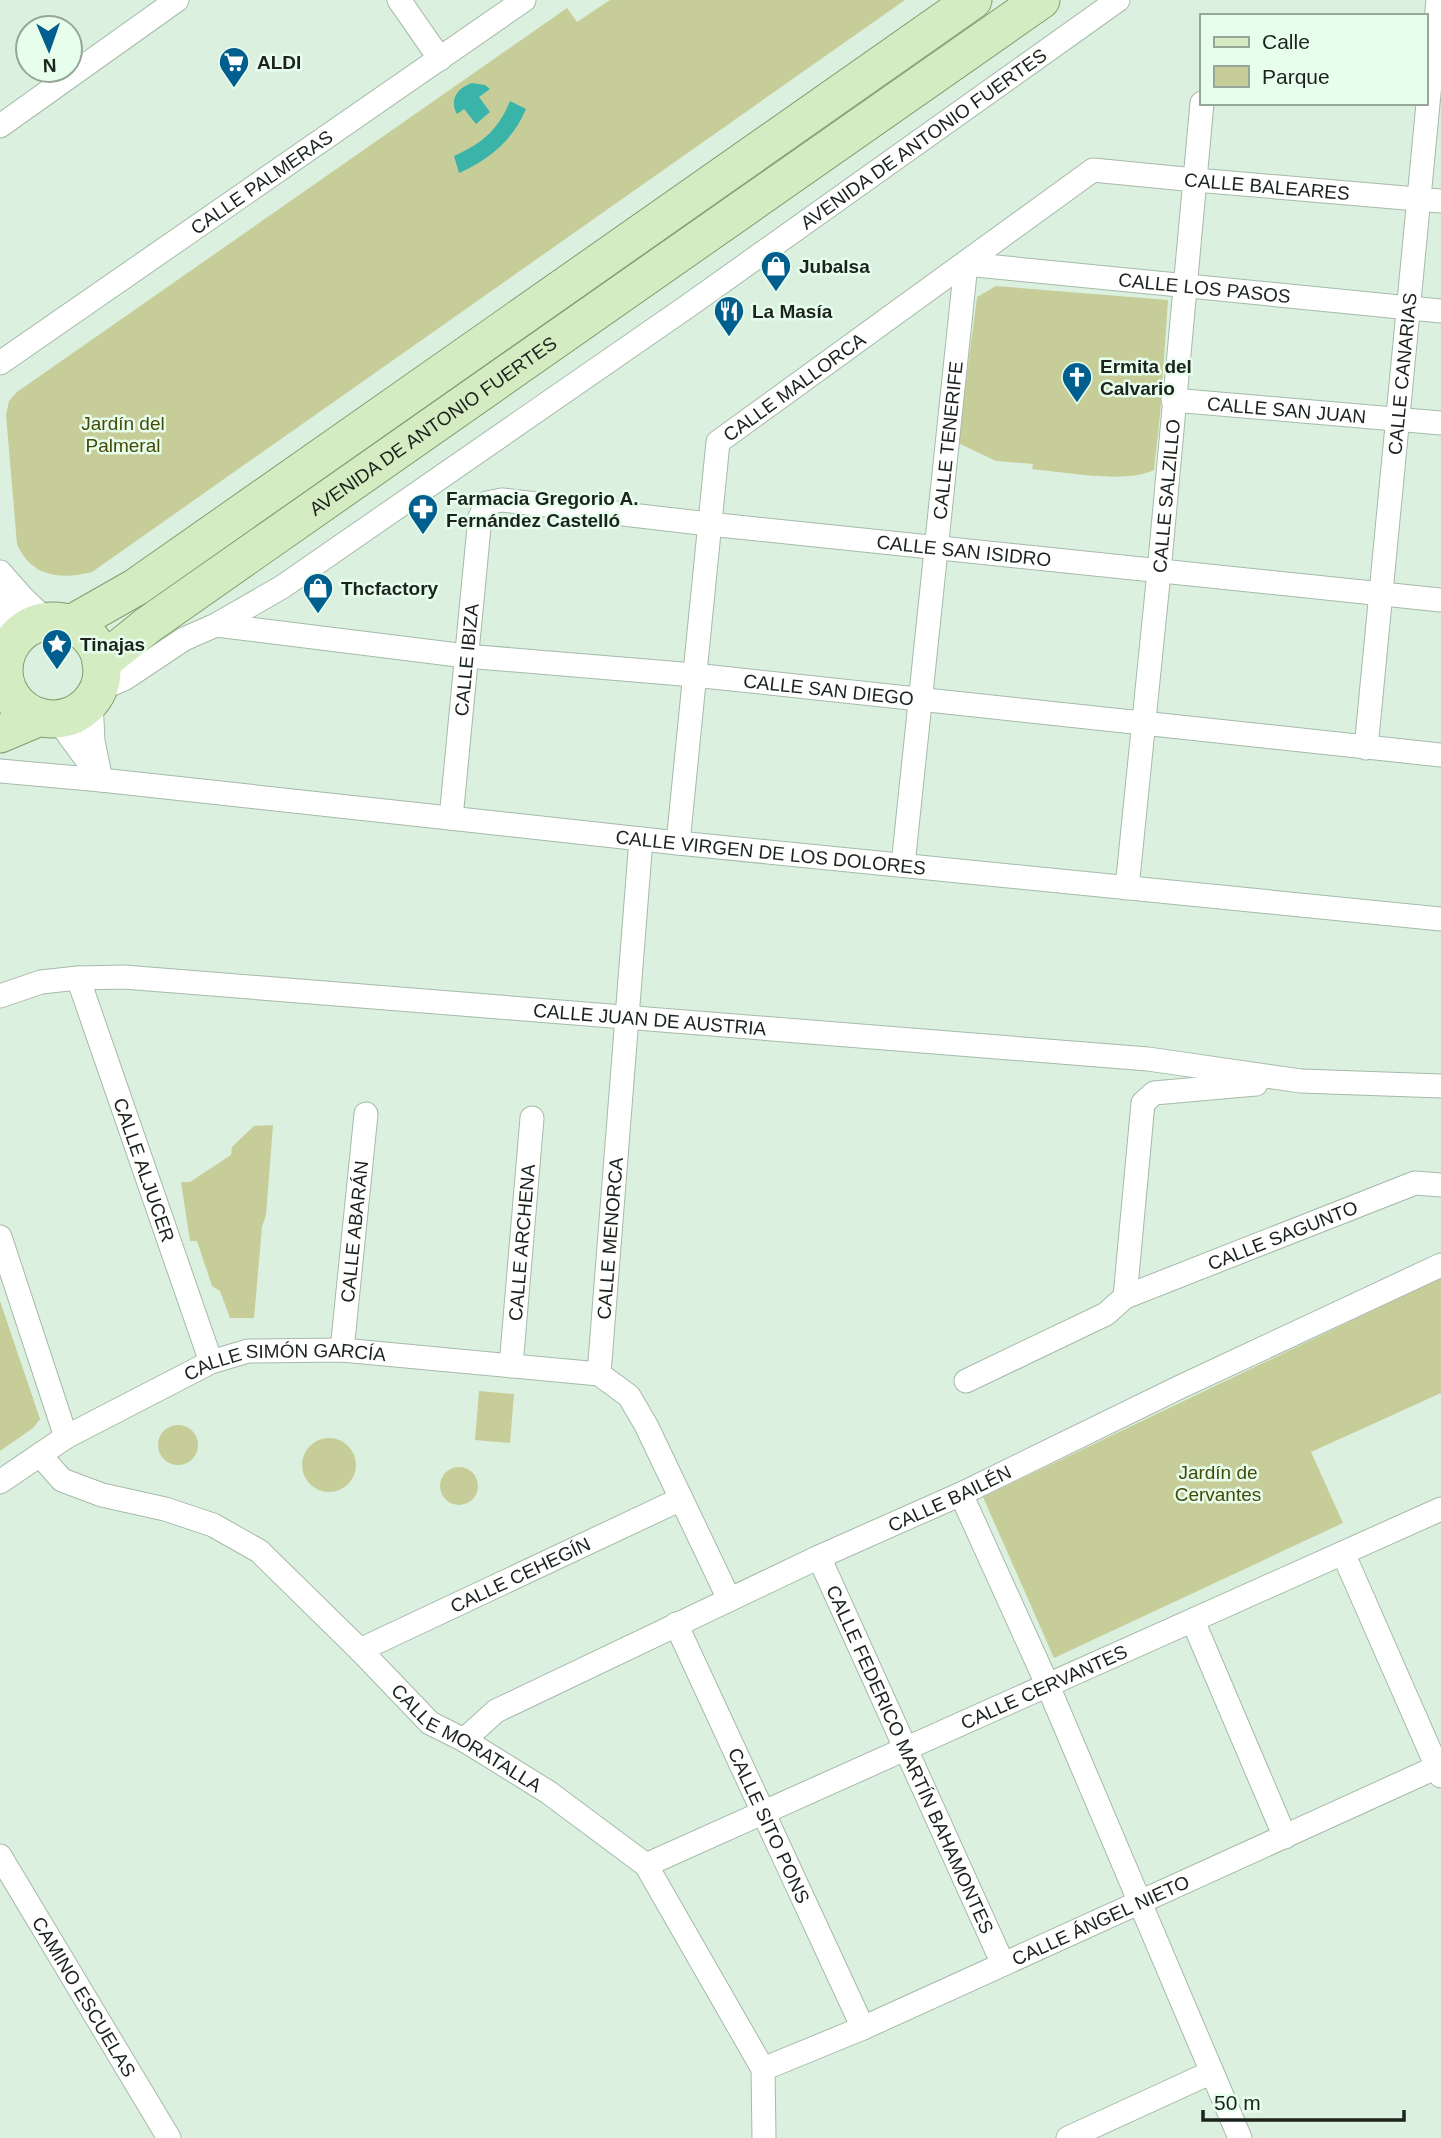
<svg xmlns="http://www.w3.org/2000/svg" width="1441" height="2138" font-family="Arial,sans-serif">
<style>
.green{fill:#c7cd99}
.water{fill:#3ab4a8}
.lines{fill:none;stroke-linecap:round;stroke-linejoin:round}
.street-casing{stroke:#a6baa9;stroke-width:25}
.primary-casing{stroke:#829e6e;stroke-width:39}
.street{stroke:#fff;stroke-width:23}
.primary{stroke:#d5ecc2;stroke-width:37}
.labels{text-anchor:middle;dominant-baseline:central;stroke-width:5;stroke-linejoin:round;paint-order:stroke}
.poi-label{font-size:19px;font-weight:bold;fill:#1c231d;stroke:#e8feec;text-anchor:start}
.street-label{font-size:19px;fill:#1c231d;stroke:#e8feec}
.park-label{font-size:19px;fill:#454a09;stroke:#e8feec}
</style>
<rect width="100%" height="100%" fill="#dbf0de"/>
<path class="green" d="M610,0H905L92,572C61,580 31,577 17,544L6,415L9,401L17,392L567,8L577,22Z
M996,286L1168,300L1160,415L1154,470C1126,484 1065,472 1032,469L1033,464L996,461L958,443L977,297Z
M273,1125L266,1215L262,1227L254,1318H230L220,1291L212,1286L197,1241H190L181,1182H190L231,1155L232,1147L254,1126Z
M1441,1278V1393L1311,1452L1343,1523L1054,1658L983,1497Z
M0,1301L40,1419L33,1428L0,1451Z
M479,1391L514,1394L510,1443L475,1440Z
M158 1445a20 20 0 1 1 40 0a20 20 0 1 1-40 0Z
M302 1465a27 27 0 1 1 54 0a27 27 0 1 1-54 0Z
M440 1486a19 19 0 1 1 38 0a19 19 0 1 1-38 0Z"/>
<path class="water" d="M472,83L485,85L490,89L479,97L490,112L476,124L464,109L457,114C449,100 457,88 472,83Z
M510,101L526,109C513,140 490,159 459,173L454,156C483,143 498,130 510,101Z"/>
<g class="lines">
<g class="street-casing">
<g id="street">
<path d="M399,0L440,59"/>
<path d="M0,126L177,0"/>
<path id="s1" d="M0,363L524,0"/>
<path id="s2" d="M1173,400L1441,423"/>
<path d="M0,572L23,598L47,621"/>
<path d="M0,577L8,604L12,641"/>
<path id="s3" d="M216,625L466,656L694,675L1441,755"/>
<path id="s4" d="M98,690L124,679L184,639L216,625L282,587L688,306L1118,0"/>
<path d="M91,700L93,741L101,780"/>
<path d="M57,719L95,771"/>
<path id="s5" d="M1366,748L1438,0"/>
<path id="s6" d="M0,771L101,780L678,843L1441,919"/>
<path id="s7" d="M451,818L480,517L487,503L502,500L709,524L1441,600"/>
<path id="s8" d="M678,843L718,442L1093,170L1195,180L1441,201"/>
<path id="s9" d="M903,865L966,264L1441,311"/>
<path id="s10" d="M1127,888L1159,572L1202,103"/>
<path id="s11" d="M78,978L211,1362"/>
<path id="s12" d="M0,996L41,982L78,978L124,977L1148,1059L1301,1081L1441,1086"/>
<path d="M0,1237L66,1437"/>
<path d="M1125,1297L1143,1103L1154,1093L1256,1084"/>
<path id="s13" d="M342,1350L366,1114"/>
<path id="s14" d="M511,1366L532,1118"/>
<path id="s15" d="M599,1374L641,839"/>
<path d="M599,1374L629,1396L646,1425L729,1599"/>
<path id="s16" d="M966,1381L1106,1314L1125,1297L1415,1183L1441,1185"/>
<path id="s17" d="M40,1455L62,1480L102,1495L165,1509L213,1525L259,1551L360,1650L430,1723L464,1740L548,1792L646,1865L763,2069L764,2138"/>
<path id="s18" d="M0,1482L66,1437L211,1362L248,1351L342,1350L599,1374"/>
<path d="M961,1494L1048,1686L1240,2138"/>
<path d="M1343,1553L1441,1776"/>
<path id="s19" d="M819,1557L1003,1964"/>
<path d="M1193,1621L1285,1837"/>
<path id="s20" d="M676,1624L863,2028"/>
<path id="s21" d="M360,1650L681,1499"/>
<path id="s22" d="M464,1740L496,1711L819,1557L961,1494L1180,1387L1441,1265"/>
<path id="s23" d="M0,1856L169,2138"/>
<path id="s24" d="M646,1865L1441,1509"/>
<path id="s25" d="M763,2069L863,2028L1437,1767"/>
<path d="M1068,2138L1212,2072"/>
</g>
</g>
<g class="primary-casing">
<g id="primary">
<circle cx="53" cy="670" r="49"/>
<path d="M71,624L136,587L973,0"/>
<path id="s26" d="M101,663L148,625L1041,0"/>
<path d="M0,734L40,717"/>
</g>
</g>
<use href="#street" class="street"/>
<use href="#primary" class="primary"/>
</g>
<defs>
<g id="supermarket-pin" transform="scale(1.575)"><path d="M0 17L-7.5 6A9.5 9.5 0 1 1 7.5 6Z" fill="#005f8f" stroke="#e8feec"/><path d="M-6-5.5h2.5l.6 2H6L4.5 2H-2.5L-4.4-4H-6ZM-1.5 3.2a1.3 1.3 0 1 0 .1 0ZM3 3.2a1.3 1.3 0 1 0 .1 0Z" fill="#fff"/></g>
<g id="shop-pin" transform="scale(1.575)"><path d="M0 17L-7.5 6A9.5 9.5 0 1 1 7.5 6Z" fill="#005f8f" stroke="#e8feec"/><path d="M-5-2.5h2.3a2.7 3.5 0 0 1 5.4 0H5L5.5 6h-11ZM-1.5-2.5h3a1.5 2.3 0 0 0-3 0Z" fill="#fff"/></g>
<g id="restaurant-pin" transform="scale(1.575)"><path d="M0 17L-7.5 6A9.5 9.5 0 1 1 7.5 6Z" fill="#005f8f" stroke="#e8feec"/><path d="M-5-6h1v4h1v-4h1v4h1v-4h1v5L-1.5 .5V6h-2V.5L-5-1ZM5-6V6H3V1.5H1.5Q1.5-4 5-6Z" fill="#fff"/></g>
<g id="church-pin" transform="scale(1.575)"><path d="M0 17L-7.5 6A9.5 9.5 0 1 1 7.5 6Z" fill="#005f8f" stroke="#e8feec"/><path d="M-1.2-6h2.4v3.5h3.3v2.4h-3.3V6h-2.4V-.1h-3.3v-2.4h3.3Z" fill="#fff"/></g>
<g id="pharmacy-pin" transform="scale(1.575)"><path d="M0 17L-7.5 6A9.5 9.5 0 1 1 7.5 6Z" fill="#005f8f" stroke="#e8feec"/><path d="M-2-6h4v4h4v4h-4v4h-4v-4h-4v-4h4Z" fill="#fff"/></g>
<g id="sight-pin" transform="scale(1.575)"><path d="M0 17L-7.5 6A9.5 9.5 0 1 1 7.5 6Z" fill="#005f8f" stroke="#e8feec"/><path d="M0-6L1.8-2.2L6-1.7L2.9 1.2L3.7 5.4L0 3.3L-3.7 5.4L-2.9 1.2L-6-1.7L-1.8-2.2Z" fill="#fff"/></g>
</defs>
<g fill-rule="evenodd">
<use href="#supermarket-pin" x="234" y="62"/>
<use href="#shop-pin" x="776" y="266"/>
<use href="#restaurant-pin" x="729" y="311"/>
<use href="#church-pin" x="1077" y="377"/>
<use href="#pharmacy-pin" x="423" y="509"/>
<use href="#shop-pin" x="318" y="588"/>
<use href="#sight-pin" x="57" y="644"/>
</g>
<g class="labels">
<g class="poi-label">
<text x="257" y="62">ALDI</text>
<text x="799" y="266">Jubalsa</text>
<text x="752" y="311">La Masía</text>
<text x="1100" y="366">Ermita del<tspan x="1100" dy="22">Calvario</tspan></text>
<text x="446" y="498">Farmacia Gregorio A.<tspan x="446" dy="22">Fernández Castelló</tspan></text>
<text x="341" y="588">Thcfactory</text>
<text x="80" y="644">Tinajas</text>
</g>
<g class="street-label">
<text stroke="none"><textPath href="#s4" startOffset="994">AVENIDA DE ANTONIO FUERTES</textPath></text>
<text stroke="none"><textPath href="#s1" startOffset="318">CALLE PALMERAS</textPath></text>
<text stroke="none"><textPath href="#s8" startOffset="1041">CALLE BALEARES</textPath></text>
<text stroke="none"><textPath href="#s9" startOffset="844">CALLE LOS PASOS</textPath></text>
<text stroke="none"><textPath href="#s5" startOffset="376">CALLE CANARIAS</textPath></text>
<text stroke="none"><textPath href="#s8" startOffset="497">CALLE MALLORCA</textPath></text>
<text stroke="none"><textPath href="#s2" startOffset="114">CALLE SAN JUAN</textPath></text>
<text stroke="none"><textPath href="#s26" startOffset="408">AVENIDA DE ANTONIO FUERTES</textPath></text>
<text stroke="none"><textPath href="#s9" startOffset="427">CALLE TENERIFE</textPath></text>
<text stroke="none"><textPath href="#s10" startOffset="394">CALLE SALZILLO</textPath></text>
<text stroke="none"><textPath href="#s7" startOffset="798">CALLE SAN ISIDRO</textPath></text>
<text stroke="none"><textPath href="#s7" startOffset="159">CALLE IBIZA</textPath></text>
<text stroke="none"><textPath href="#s3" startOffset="616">CALLE SAN DIEGO</textPath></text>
<text stroke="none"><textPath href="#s6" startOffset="775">CALLE VIRGEN DE LOS DOLORES</textPath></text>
<text stroke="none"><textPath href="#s12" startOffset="654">CALLE JUAN DE AUSTRIA</textPath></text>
<text stroke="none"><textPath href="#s11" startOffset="203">CALLE ALJUCER</textPath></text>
<text stroke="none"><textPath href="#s13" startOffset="119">CALLE ABARÁN</textPath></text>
<text stroke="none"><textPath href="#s16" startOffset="350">CALLE SAGUNTO</textPath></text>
<text stroke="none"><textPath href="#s15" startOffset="136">CALLE MENORCA</textPath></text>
<text stroke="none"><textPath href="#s14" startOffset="124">CALLE ARCHENA</textPath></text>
<text stroke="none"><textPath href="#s18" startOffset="317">CALLE SIMÓN GARCÍA</textPath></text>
<text stroke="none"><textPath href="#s22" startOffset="544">CALLE BAILÉN</textPath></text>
<text stroke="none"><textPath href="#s21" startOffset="177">CALLE CEHEGÍN</textPath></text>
<text stroke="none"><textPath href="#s24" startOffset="436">CALLE CERVANTES</textPath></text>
<text stroke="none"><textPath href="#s17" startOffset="525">CALLE MORATALLA</textPath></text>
<text stroke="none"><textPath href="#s19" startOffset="222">CALLE FEDERICO MARTÍN BAHAMONTES</textPath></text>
<text stroke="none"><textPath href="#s20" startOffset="222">CALLE SITO PONS</textPath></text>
<text stroke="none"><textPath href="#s25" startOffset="369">CALLE ÁNGEL NIETO</textPath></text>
<text stroke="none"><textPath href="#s23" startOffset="164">CAMINO ESCUELAS</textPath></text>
</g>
<g class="park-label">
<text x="123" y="423">Jardín del<tspan x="123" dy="22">Palmeral</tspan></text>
<text x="1218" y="1472">Jardín de<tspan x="1218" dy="22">Cervantes</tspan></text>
</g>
</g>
<rect x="1200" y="14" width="228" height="91" fill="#e8feec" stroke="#96a699" stroke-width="2"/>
<rect x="1214" y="37" width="35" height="10" fill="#d5ecc2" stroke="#96a699" stroke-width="2"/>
<text x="1262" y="49" font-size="21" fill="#1c231d">Calle</text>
<rect x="1214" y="66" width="35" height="21" fill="#c7cd99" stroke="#96a699" stroke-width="2"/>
<text x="1262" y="84" font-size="21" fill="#1c231d">Parque</text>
<g transform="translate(49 49) rotate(178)"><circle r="33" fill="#e8feec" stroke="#96a699" stroke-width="2"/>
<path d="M0-5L12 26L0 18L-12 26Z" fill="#005f8f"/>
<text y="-10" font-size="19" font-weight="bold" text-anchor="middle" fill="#1c231d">N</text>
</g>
<path d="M1203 2110v10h201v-10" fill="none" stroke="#1c231d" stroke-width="3.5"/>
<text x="1214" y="2110" font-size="21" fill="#1c231d" stroke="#e8feec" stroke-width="5" paint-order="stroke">50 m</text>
</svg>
